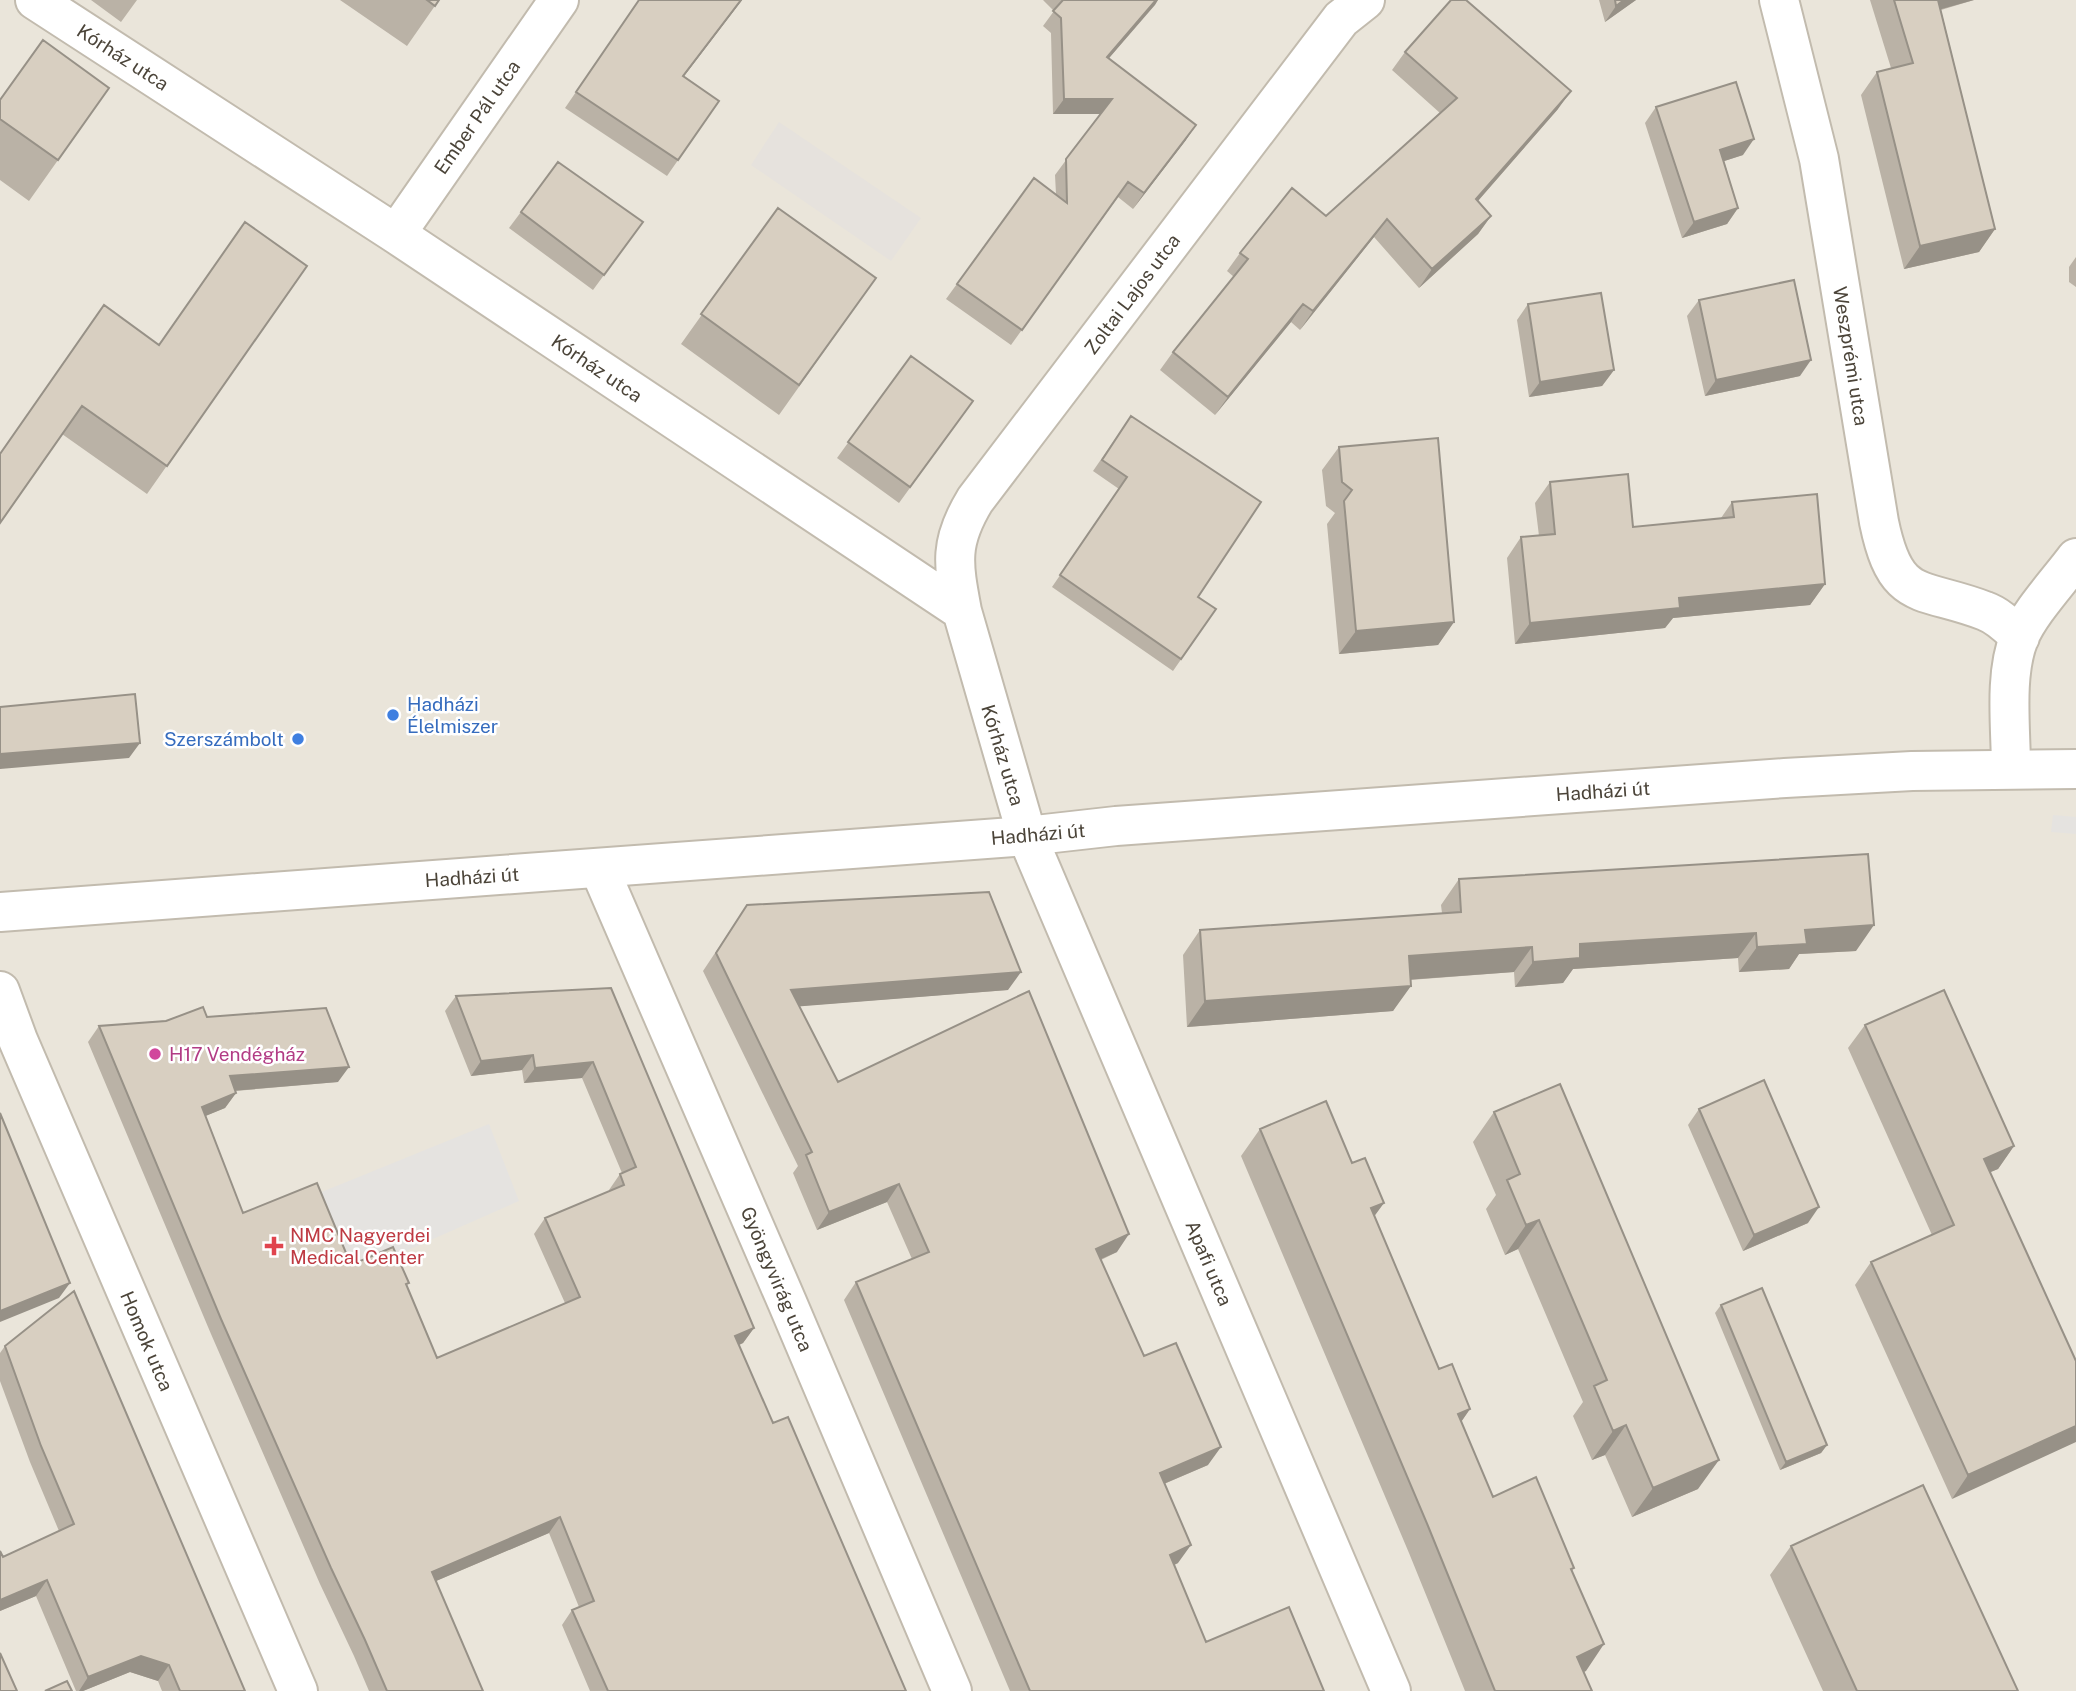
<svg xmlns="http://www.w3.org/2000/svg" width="2076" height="1691" font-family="'Public Sans',sans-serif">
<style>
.residential{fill:#eae5da}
.industrial{fill:#e6e2dd}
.parking{fill:#e5e3e0}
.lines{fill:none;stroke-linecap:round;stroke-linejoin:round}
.minor-casing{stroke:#c2bbae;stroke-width:42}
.tertiary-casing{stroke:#c2bbae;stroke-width:42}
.minor{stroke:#fff;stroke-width:38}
.tertiary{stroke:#fff;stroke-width:38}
.wall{fill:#bab2a6}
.shaded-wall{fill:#979187}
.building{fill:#d8cfc1;stroke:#979187;stroke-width:2}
.shop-dot{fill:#3f7fe0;stroke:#fff;stroke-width:2.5}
.hotel-dot{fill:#d1479c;stroke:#fff;stroke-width:2.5}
.health-dot{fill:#e0444e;stroke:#fff;stroke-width:2.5}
.labels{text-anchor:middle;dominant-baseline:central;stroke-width:5;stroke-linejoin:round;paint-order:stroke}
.street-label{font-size:19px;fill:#4b4439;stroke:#fff}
.shop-label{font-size:19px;fill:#366cbe;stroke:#fff;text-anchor:start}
.hotel-label{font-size:19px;fill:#b23c85;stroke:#fff;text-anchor:start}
.health-label{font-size:19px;fill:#be3a42;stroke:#fff;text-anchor:start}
</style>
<rect width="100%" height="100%" fill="#f6f3ec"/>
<path class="residential" d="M0,0H2076V1691H0Z"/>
<path class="industrial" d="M779,122L921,218L891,261L751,165Z"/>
<path class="parking" d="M2053,815L2076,817V834L2051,832Z
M489,1124L519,1201L340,1280L307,1198Z"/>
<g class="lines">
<g class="minor-casing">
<path id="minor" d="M35,0L396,234L962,611L1027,836L1391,1691
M1779,0L1819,159L1879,522C1896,604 1920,586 1985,611C1999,616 2009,627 2020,637
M396,234L559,0
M962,611C953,563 949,543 975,500L1341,19L1365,0
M2011,769C2011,729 2004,675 2019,638C2029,613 2059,581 2076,558
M599,868L787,1302L952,1691
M0,991L18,1040L298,1691"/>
</g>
<g class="tertiary-casing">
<path id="tertiary" d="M0,912L1027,836L1116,826L1785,778L1912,771L2076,769"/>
</g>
<use href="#minor" class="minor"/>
<use href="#tertiary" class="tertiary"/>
</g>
<path class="wall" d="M91,0H137L121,22Z
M340,0H439L407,46Z
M639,0H742L684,76L719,101L667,176L565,108Z
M1043,0H1158L1109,58L1186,140L1133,209L1118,197L1011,345L946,299L1034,178L1056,194L1055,175L1100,114H1053L1051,33L1043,26L1054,11Z
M1599,0H1636L1605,22Z
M1870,0H1974L1941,10L1995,229L1979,252L1904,269L1861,95L1877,72L1891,68Z
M1405,52L1558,109L1478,201L1491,216L1478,234L1419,288L1374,237L1300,330L1291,322L1215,415L1160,370L1173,352L1234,277L1227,271L1240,253L1326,216L1440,113L1392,70Z
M109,88L29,201L0,180V100Z
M1656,107L1743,155L1724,161L1738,208L1727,224L1682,238L1645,123Z
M778,208L876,278L779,415L681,344Z
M521,212L643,222L593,290L509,228Z
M2076,257V287L2069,282V267Z
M307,266L147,494L62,434L0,454L159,345Z
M1699,300L1800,376L1705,396L1687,316Z
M1528,304L1614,370L1602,386L1529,397L1517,320Z
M911,356L973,401L899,503L837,458Z
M1131,416L1198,597L1216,609L1173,671L1052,587L1119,489L1093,471Z
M1339,447L1454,622L1438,645L1339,654L1327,524L1335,513L1326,506L1322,470Z
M1550,482L1633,527L1721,518L1732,502L1825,584L1810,605L1673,618L1665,628L1515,644L1507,558L1521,537L1539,536L1535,503Z
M1459,879L1856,951L1799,954L1789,969L1739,972L1738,958L1573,969L1563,983L1515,987L1514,972L1410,980L1393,1011L1187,1027L1183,955L1200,930L1442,913L1441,905Z
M747,905L1008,990L799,1006L838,1082L1117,1252L1101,1260L1144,1356L1208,1465L1164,1484L1178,1563L1174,1565L1206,1642L1324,1691H1010L844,1300L856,1282L912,1259L887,1202L817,1230L793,1173L798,1166L703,971Z
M611,988L754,1328L743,1343L739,1345L773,1423L906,1691H590L562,1625L572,1610L579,1607L549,1533L436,1581L483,1691H369L354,1656L320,1584L211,1334L88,1042L99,1026L207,1017L338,1082L235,1091L236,1093L225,1108L205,1116L243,1213L351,1265L409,1283L406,1286L437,1358L565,1303L534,1234L545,1218L610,1191L609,1190L620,1174L622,1173L582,1078L524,1083L522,1070L471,1076L445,1011L456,996Z
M1865,1025L2014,1146L1998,1169L1990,1172L2076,1361L1952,1499L1855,1285L1871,1262L1932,1235L1848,1048Z
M1699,1109L1808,1223L1743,1251L1688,1125Z
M1494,1112L1698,1489L1632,1517L1605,1455L1592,1460L1573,1416L1583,1402L1518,1249L1505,1255L1486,1209L1496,1195L1473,1142Z
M1260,1129L1374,1216L1439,1369L1470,1409L1461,1422L1493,1497L1574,1568L1572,1571L1586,1671L1583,1672L1592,1691H1465L1409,1553L1241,1156Z
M1721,1305L1827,1445L1821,1453L1780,1470L1715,1313Z
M5,1346L245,1691H162L158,1681L130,1672L83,1691H76L36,1596L0,1611V1551L3,1557L59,1531L30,1462L0,1381V1353Z
M1791,1546L2018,1691H1823L1770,1575Z"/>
<path class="shaded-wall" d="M741,0H742L672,92L683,76Z
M1156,0H1158L1155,5L1097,72L1107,57Z
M1624,0H1636L1605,22L1616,6Z
M1931,0H1974L1920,15Z
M1571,91L1558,109L1463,218L1476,199Z
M1064,99H1112L1101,114H1053Z
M1196,125L1186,140L1133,209L1144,193Z
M1754,139L1743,155L1709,166L1720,150Z
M1738,208L1727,224L1682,238L1694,222Z
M1491,216L1478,234L1419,288L1432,269Z
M1387,219L1374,237L1300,330L1313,311Z
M1995,229L1979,252L1904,269L1920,246Z
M1303,304L1291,322L1215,415L1228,397Z
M1811,360L1800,376L1705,396L1716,380Z
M1614,370L1602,386L1529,397L1540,382Z
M1825,584L1810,605L1673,618L1665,628L1515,644L1530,623L1679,598Z
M1454,622L1438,645L1339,654L1356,631Z
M140,743L129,758L0,769V754Z
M1874,925L1856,951L1799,954L1789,969L1739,972L1757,947L1805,930Z
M1756,933L1738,958L1573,969L1563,983L1515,987L1533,962L1580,944Z
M1532,947L1514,972L1391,981L1409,956Z
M1021,972L1008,990L779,1008L791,990Z
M1411,986L1393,1011L1187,1027L1205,1001Z
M533,1055L522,1070L471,1076L481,1061Z
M593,1062L582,1078L524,1083L535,1068Z
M349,1067L338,1082L219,1092L230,1076Z
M236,1093L225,1108L191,1122L202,1107Z
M2014,1146L1998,1169L1967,1182L1984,1159Z
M899,1184L887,1202L817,1230L829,1212Z
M1384,1203L1365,1229L1371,1208Z
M1819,1207L1808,1223L1743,1251L1754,1235Z
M1539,1220L1518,1249L1505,1255L1526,1225Z
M1129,1234L1117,1252L1083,1267L1096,1249Z
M70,1283L59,1298L0,1322V1311Z
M754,1328L743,1343L724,1352L735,1336Z
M1470,1409L1452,1435L1458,1414Z
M1626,1425L1605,1455L1592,1460L1613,1431Z
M2076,1426V1442L1952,1499L1968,1475Z
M1827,1445L1821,1453L1780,1470L1786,1462Z
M1221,1447L1208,1465L1147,1491L1160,1473Z
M1719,1460L1698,1489L1632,1517L1653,1488Z
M560,1517L549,1533L422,1587L432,1572Z
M1191,1545L1178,1563L1157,1573L1170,1555Z
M47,1580L36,1596L0,1611V1600Z
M1604,1644L1586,1671L1558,1683L1577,1657Z
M141,1656L169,1665L158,1681L130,1672L83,1691H79L88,1677Z"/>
<path class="building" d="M427,0H439L435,6Z
M639,0H741L683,76L719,101L678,160L576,92Z
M1063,0H1156L1107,57L1196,125L1144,193L1128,182L1022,330L957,284L1034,178L1067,203L1066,159L1112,99H1064L1061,18L1053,11Z
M1451,0H1466L1571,91L1476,199L1491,216L1432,269L1387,219L1313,311L1303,304L1228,397L1173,352L1248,259L1240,253L1292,188L1326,216L1457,98L1405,52Z
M1615,0H1624L1616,6Z
M1894,0H1938L1995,229L1920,246L1877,72L1913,63Z
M43,40L109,88L58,160L0,119V100Z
M1736,82L1754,139L1720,150L1738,208L1694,222L1656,107Z
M558,162L643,222L604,275L521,212Z
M778,208L876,278L799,385L701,314Z
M245,222L307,266L167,466L82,406L0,523V454L104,305L159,345Z
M1794,280L1811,360L1716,380L1699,300Z
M1601,293L1614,370L1540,382L1528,304Z
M911,356L973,401L910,487L848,442Z
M1131,416L1261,502L1198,597L1216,609L1181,659L1060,575L1127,477L1102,460Z
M1438,438L1454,622L1356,631L1344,501L1352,490L1342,482L1339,447Z
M1628,474L1633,527L1734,517L1732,502L1817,494L1825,584L1679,598L1680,608L1530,623L1521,537L1555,534L1550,482Z
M135,694L140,743L0,754V707Z
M1868,854L1874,925L1805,930L1807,944L1757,947L1756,933L1580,944V958L1533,962L1532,947L1409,956L1411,986L1205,1001L1200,930L1461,912L1459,879Z
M989,892L1021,972L791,990L838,1082L1029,991L1129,1234L1096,1249L1144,1356L1176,1343L1221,1447L1160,1473L1191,1545L1170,1555L1206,1642L1289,1607L1324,1691H1030L856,1282L929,1252L899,1184L829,1212L806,1155L812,1152L716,953L747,905Z
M611,988L754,1328L735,1336L773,1423L788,1417L906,1691H608L572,1610L594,1601L560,1517L432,1572L483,1691H387L365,1640L331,1568L221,1319L99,1026L166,1021L203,1007L207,1017L326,1008L349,1067L230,1076L236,1093L202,1107L243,1213L317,1183L351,1265L393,1247L409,1283L406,1284L437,1358L580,1297L545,1218L624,1185L620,1174L636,1167L593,1062L535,1068L533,1055L481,1061L456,996Z
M1944,990L2014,1146L1984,1159L2076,1361V1426L1968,1475L1871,1262L1954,1225L1865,1025Z
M1764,1080L1819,1207L1754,1235L1699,1109Z
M1560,1084L1719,1460L1653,1488L1626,1425L1613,1431L1594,1386L1607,1380L1539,1220L1526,1225L1507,1180L1520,1174L1494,1112Z
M1326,1101L1352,1163L1365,1158L1384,1203L1371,1208L1439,1369L1452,1364L1470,1409L1458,1414L1493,1497L1536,1477L1574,1568L1571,1569L1604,1644L1577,1657L1592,1691H1495L1428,1526L1260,1129Z
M0,1113L70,1283L0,1311Z
M1762,1288L1827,1445L1786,1462L1721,1305Z
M74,1291L245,1691H180L169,1665L141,1656L88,1677L47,1580L0,1600V1551L3,1557L74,1524L41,1446L5,1346Z
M1923,1485L2018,1691H1857L1791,1546Z
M0,1653L17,1691H0Z
M67,1681L72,1691H45Z"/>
<g class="shop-dot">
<circle cx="393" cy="715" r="7"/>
<circle cx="298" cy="739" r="7"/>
</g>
<circle class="hotel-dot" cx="155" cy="1054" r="7"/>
<path class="health-dot" d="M270.5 1235.5h7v7h7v7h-7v7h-7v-7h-7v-7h7z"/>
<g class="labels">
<g class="street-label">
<text transform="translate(123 57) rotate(33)">Kórház utca</text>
<text transform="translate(477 117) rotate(-55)">Ember Pál utca</text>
<text transform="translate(1132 294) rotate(-53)">Zoltai Lajos utca</text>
<text transform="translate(1851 356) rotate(81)">Weszprémi utca</text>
<text transform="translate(597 368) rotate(34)">Kórház utca</text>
<text transform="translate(1003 755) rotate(73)">Kórház utca</text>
<text transform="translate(1603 791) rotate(-4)">Hadházi út</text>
<text transform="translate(1038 834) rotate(-5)">Hadházi út</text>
<text transform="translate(472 877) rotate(-4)">Hadházi út</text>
<text transform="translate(1209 1263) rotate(67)">Apafi utca</text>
<text transform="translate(777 1279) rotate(67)">Gyöngyvirág utca</text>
<text transform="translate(147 1341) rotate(67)">Homok utca</text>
</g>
<g class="shop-label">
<text x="407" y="704">Hadházi<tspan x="407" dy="22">Élelmiszer</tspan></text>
<text x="284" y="739" text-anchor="end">Szerszámbolt</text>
</g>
<g class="hotel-label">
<text x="169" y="1054">H17 Vendégház</text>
</g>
<g class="health-label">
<text x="290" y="1235">NMC Nagyerdei<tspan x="290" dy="22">Medical Center</tspan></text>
</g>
</g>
</svg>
